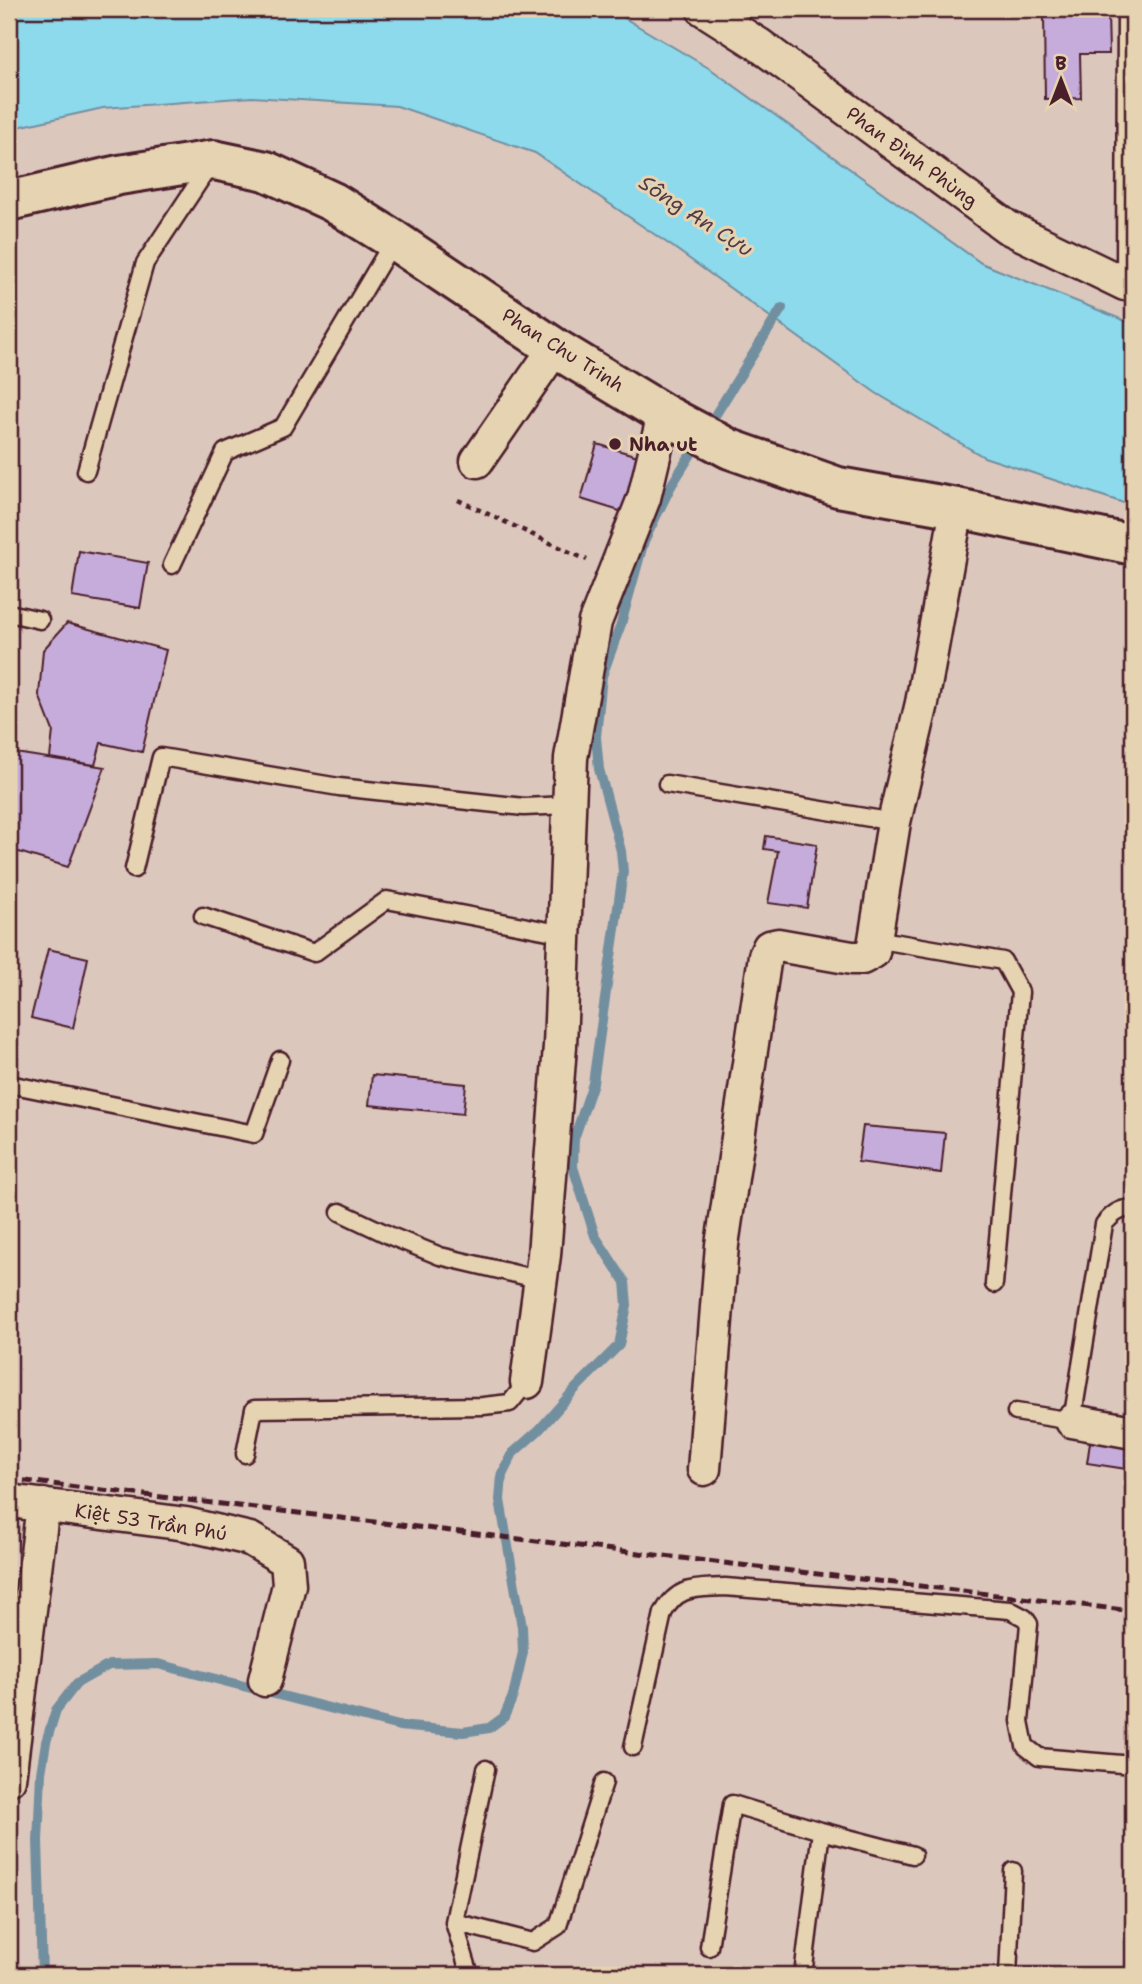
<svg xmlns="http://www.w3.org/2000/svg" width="1142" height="1984" font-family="'Shantell Sans',sans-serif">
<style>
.water{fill:#8ddaed;stroke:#728f9f;stroke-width:2}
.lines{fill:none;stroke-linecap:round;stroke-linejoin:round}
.stream{stroke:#728f9f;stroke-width:10}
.building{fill:#c6acda;stroke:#4a1f2b;stroke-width:2}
.lane-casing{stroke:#4a1f2b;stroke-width:21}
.street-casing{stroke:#4a1f2b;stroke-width:37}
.secondary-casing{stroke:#4a1f2b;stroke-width:44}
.path{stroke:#4a1f2b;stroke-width:4.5;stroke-dasharray:5 5;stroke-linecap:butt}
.lane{stroke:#e5d3b1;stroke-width:16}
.street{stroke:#e5d3b1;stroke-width:32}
.secondary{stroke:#e5d3b1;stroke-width:38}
.rail{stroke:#4a1f2b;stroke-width:5;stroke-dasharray:10 5;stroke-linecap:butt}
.poi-dot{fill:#4a1f2b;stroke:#e5d3b1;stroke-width:2.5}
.labels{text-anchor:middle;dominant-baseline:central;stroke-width:6;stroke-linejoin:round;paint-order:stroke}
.street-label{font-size:19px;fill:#4a1f2b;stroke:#e5d3b1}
.poi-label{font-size:19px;font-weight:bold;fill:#4a1f2b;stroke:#e5d3b1;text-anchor:start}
.water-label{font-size:21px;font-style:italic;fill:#543b48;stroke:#e5d3b1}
</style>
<rect width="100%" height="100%" fill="#dcc7bd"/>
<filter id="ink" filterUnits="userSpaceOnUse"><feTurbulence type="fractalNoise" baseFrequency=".0143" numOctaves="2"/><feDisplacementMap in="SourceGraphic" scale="14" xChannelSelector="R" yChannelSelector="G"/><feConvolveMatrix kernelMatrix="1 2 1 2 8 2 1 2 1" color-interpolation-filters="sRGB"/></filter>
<g filter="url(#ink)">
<path class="water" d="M9,9H609L712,70L981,263L1133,324V506L984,457L876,393L673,247L535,153L397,106L252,97L103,108L9,129Z"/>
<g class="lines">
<path class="stream" d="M42,1975L38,1841L41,1773L46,1742L56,1710L77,1683L109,1665L158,1664L399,1726L463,1732L489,1728L504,1717L513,1696L523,1652L522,1627L500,1500L502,1475L513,1453L539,1430L576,1388L619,1345L627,1305L625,1282L595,1236L573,1167L574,1139L593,1083L623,872L621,851L599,769L596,737L602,676L621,624L644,541L671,486L782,308"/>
</g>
<path class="building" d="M1108,13L1109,54H1080L1081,98L1045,99L1044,14Z
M597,444L641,457L626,513L581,499Z
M79,551L148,563L140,608L72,597Z
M67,623L166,650L142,752L101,743L95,765L50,758L53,731L39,695L43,650Z
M9,752L105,767L68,867L9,849Z
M766,836L817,844L807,908L768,903L778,851L764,849Z
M48,949L88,958L73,1028L31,1018Z
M372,1075L466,1084L463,1114L369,1105Z
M863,1126L945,1133L941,1173L858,1162Z
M1092,1429L1133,1435V1470L1087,1463Z"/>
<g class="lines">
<g class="lane-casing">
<path id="lane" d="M1125,284L1126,9
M86,471L145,263L210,165
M172,565L225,452L283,427L394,240
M9,613L40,620
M667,784L894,822
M134,869L161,757L339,787L524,807L568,805
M203,916L314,953L387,900L564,934
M875,939L1003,961L1020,992L994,1284
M9,1084L254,1134L280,1060
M340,1212L393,1237L440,1256L541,1280
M1016,1412L1072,1421L1104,1224C1112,1215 1120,1207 1133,1209
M245,1454L254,1409L483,1406L510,1403L527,1382
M633,1747L663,1613C678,1585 696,1589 725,1587L1010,1610L1025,1618L1029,1624L1020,1721L1025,1746L1039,1757L1133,1765
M454,1922L533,1942L558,1926L604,1782
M709,1947L732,1804L821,1831L913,1855
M470,1975L454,1922L486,1769
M803,1975L821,1831
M1008,1975L1013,1871"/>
</g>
<g class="street-casing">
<path id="street" d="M703,9L758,44L1007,227L1125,284L1133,285
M477,461L555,348
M527,1382L544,1255L560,1046L571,758L595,622L644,498L664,414
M1072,1421L1133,1432
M704,1469L722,1245L765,956L769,947L778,945L852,958H862L873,952L894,822L922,703L957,508
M9,1501L186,1524L250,1539L287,1561L289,1585L265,1680
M9,1779L43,1505"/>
</g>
<g class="secondary-casing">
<path id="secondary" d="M9,201L119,175L214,160L266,171L333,202L394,240L555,348L664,414L730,449L838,487L957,508L1133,545"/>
</g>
<path class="path" d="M458,500L587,560"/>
<use href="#lane" class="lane"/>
<use href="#street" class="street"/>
<use href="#secondary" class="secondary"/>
<path class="rail" d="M9,1479L1133,1611"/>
</g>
</g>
<circle class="poi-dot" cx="615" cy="444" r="7"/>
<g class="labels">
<g class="street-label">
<text transform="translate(912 157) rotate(36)">Phan Đình Phùng</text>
<text transform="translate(563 350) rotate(32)">Phan Chu Trinh</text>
<text transform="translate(151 1522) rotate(9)">Kiệt 53 Trần Phú</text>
</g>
<g class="poi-label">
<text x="629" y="444">Nha ut</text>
</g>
<g class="water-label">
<text transform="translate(696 216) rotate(33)">Sông An Cựu</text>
</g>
</g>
<rect width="1142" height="1984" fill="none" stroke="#e5d3b1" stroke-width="35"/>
<rect x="18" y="18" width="1107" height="1949" fill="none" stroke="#4a1f2b" stroke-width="2.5" filter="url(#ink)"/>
<g transform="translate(1061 80)" stroke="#e5d3b1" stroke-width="5" paint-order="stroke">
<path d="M0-5L12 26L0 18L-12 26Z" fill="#4a1f2b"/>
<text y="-10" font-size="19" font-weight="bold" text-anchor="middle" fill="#4a1f2b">B</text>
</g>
</svg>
